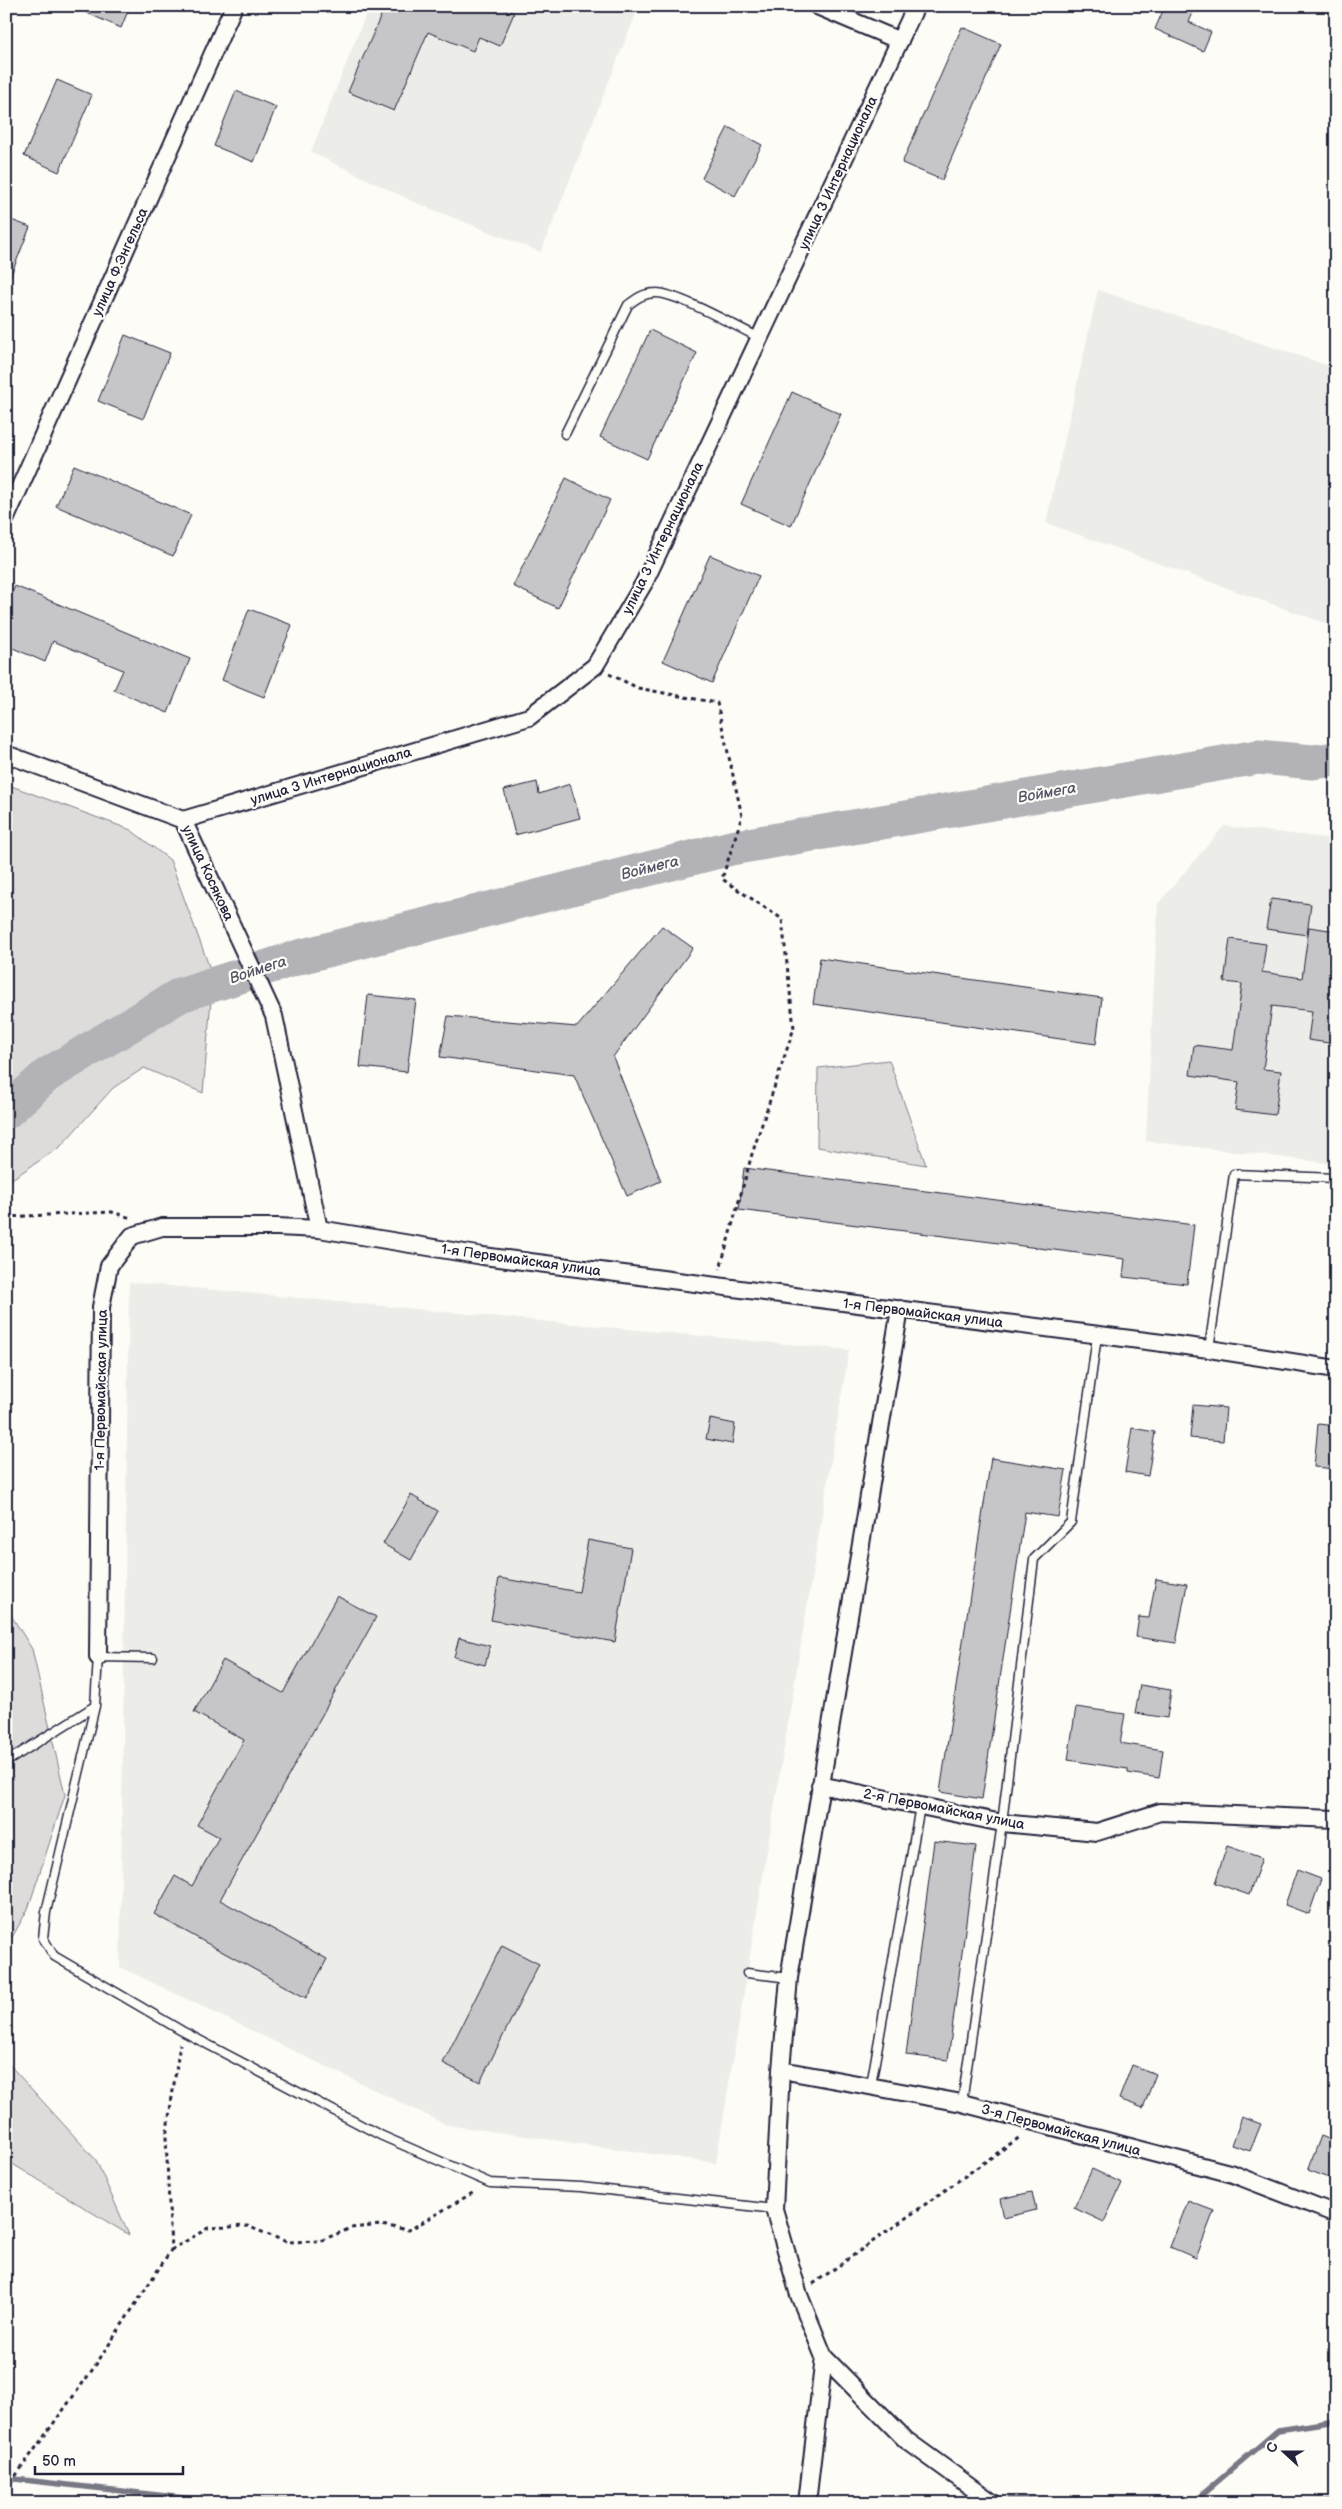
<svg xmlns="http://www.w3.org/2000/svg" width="1342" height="2509" font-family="'Balsamiq Sans',sans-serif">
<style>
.built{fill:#ecece9}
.green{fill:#dddcdb;stroke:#807f8b}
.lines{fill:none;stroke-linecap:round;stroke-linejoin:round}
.stream{stroke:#787885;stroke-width:5.5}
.river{stroke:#b2b2b7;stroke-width:35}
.building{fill:#c6c6c8;stroke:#22223b}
.service-casing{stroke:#22223b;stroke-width:11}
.minor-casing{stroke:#22223b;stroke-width:20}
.path{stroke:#22223b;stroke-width:3;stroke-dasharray:4 4;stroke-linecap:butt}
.service{stroke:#fdfcf7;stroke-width:8}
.minor{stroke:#fdfcf7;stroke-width:16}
.labels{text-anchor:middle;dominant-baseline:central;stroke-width:4.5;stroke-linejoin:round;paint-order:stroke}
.street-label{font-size:14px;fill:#22223b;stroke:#fdfcf7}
.water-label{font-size:15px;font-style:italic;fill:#545466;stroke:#fdfcf7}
</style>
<rect width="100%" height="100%" fill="#fdfcf7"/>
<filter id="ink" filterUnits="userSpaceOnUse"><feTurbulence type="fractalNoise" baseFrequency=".02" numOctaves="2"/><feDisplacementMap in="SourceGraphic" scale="10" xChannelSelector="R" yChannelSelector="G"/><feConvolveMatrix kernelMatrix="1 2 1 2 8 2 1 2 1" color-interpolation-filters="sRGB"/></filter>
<g filter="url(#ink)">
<path class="built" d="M369,6H639L541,252L414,202L311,152Z
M1098,290L1336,368V627L1046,523Z
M1224,826L1336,839V1164L1146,1141L1158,904Z
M129,1282L849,1350L716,2163L447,2125L120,1967Z"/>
<path class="green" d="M6,784L131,830L170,860L213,977L203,1093L144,1068L113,1088L60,1147L6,1183Z
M889,1060L926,1165L817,1147L818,1068Z
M6,1607L32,1649L65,1795L28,1909L6,1948Z
M6,2061L96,2160L129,2235L6,2160Z"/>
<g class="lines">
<path class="stream" d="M6,2478L211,2501L610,2503
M1009,2499L1336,2501
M1197,2499L1278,2430L1336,2421
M832,2501L967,2502
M610,2502L632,2503"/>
<path class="river" d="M6,1112L47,1075L180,995L299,957L731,848L1258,757L1313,762L1336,759"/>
</g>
<path class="building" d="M71,6H130L121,28Z
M385,6H497L514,13L500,46L479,37L473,51L428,32L394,111L348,92Z
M1165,6H1196L1189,22L1211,32L1203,51L1155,29Z
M962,27L1001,44L942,180L902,163Z
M57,80L92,95L59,172L24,156Z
M236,91L276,107L254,162L214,146Z
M728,127L762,145L735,196L702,178Z
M6,218L30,227L7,285H6Z
M650,330L697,353L647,459L600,437Z
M125,335L170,353L143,419L98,401Z
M792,392L841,414L791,526L741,504Z
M74,465L191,515L173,556L56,506Z
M566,478L610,500L558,608L513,586Z
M710,555L759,576L712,683L663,661Z
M15,586L190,659L168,713L114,690L123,670L53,641L45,662L6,645V606Z
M249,609L292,625L264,697L222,680Z
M537,782L539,794L570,784L580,818L515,835L504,790Z
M1271,899L1311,904L1307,935L1266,929Z
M662,926L693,948L613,1057L661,1181L627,1196L574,1075L440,1057L448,1016L577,1027Z
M1309,927L1336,931V966L1331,998L1336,999V1044L1308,1040L1312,1011L1272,1006L1263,1069L1281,1071L1275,1115L1235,1110L1239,1082L1190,1075L1194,1045L1233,1050L1242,984L1224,982L1230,939L1266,944L1262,972L1302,978Z
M820,958L1102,998L1096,1044L813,1004Z
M368,995L416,1000L407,1072L360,1067Z
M744,1168L1194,1225L1187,1284L1123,1277L1125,1259L739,1210Z
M1193,1405L1226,1408L1223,1441L1190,1438Z
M710,1419L735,1424L732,1444L706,1439Z
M1318,1424L1336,1426V1469L1314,1467Z
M1132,1428L1155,1432L1148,1476L1125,1472Z
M991,1458L1066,1470L1058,1517L1025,1512L982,1799L940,1792Z
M411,1495L438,1511L411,1560L383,1544Z
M588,1540L631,1548L615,1642L491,1620L499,1578L579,1592Z
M1156,1579L1187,1584L1176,1643L1136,1637L1139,1617L1149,1618Z
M337,1596L376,1617L220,1900L327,1959L306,1998L154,1914L175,1876L192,1886L219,1837L197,1825L244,1740L194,1712L223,1660L283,1693Z
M459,1638L490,1646L485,1665L454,1657Z
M1140,1685L1171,1690L1167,1718L1135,1713Z
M1076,1707L1125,1714L1120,1743L1163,1750L1159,1778L1128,1773V1769L1068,1760Z
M934,1841L976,1846L948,2060L906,2055Z
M1227,1846L1262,1858L1249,1895L1215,1883Z
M1297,1870L1321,1879L1309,1914L1285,1905Z
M502,1945L539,1964L480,2082L443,2063Z
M1132,2065L1156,2074L1143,2108L1119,2099Z
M1242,2117L1261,2124L1250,2151L1232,2145Z
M1321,2136L1336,2142V2170L1332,2179L1308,2170Z
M1092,2169L1122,2183L1104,2222L1074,2208Z
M1032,2192L1036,2210L1004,2218L1000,2199Z
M1188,2201L1214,2211L1196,2258L1170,2247Z"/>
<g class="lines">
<g class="service-casing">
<path id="service" d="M565,434L628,305C637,298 644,293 656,293C675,292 739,328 760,338
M1209,1349L1234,1174L1336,1178
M153,1658L98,1657L95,1706L46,1912L43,1938L54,1956L182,2031L380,2135L490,2183L581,2187L774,2209
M6,1762L95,1706
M747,1973L789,1978
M871,2085L920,1806
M962,2103L1002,1823L1034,1559L1071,1522L1097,1336"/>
</g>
<g class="minor-casing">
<path id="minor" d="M817,6L900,41
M6,518L234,6
M6,754L183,820L274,1016L319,1229
M183,820L529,717L595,666L644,583L916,6
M98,1657L101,1307L109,1266L132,1236L162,1227H277L319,1229L483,1256L1209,1349L1336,1369
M820,1785L1002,1823L1097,1832L1160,1812L1336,1819
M781,2070L962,2103L1233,2174L1336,2214
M824,2357L906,2440L993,2503
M807,2503L824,2357L799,2295L774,2209L781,2070L789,1978L900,1309"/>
</g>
<path class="path" d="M609,674L638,688L717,703L742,816L722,879L782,919L794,1028L752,1154L720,1269
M6,1217L112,1212L131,1218
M171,2250L208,2228L247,2226L287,2242L320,2241L351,2228L381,2225L409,2230L476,2191
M813,2284L1020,2137
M6,2489L93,2369L171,2250L166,2137L180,2044"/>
<use href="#service" class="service"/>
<use href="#minor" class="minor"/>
</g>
</g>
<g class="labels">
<g class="street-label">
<text transform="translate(838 173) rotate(-65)">улица 3 Интернационала</text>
<text transform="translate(120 262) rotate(-66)">улица Ф.Энгельса</text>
<text transform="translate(663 538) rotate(-64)">улица 3 Интернационала</text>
<text transform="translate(331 776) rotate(-17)">улица 3 Интернационала</text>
<text transform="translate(208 873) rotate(65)">улица Косякова</text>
<text transform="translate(521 1260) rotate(8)">1-я Первомайская улица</text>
<text transform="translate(923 1313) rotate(7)">1-я Первомайская улица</text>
<text transform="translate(101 1390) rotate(-89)">1-я Первомайская улица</text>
<text transform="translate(944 1809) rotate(11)">2-я Первомайская улица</text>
<text transform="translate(1061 2130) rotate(15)">3-я Первомайская улица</text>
</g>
<g class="water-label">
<text transform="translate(1047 793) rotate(-10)">Воймега</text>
<text transform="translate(650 868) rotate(-14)">Воймега</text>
<text transform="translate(258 970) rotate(-18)">Воймега</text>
</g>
</g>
<rect width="1342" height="2509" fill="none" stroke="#fdfcf7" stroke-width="25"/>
<rect x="12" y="12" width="1317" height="2484" fill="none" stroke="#22223b" stroke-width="2" filter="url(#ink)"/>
<g transform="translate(1284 2452) rotate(291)" stroke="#fdfcf7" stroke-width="4" paint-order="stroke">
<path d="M0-4L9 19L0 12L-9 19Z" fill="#22223b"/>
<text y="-8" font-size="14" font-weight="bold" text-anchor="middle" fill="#22223b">С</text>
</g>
<path d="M35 2466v8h148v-8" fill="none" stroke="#22223b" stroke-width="2.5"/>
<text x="42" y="2466" font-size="15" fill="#22223b" stroke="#fdfcf7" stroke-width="4" paint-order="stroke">50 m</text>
</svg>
